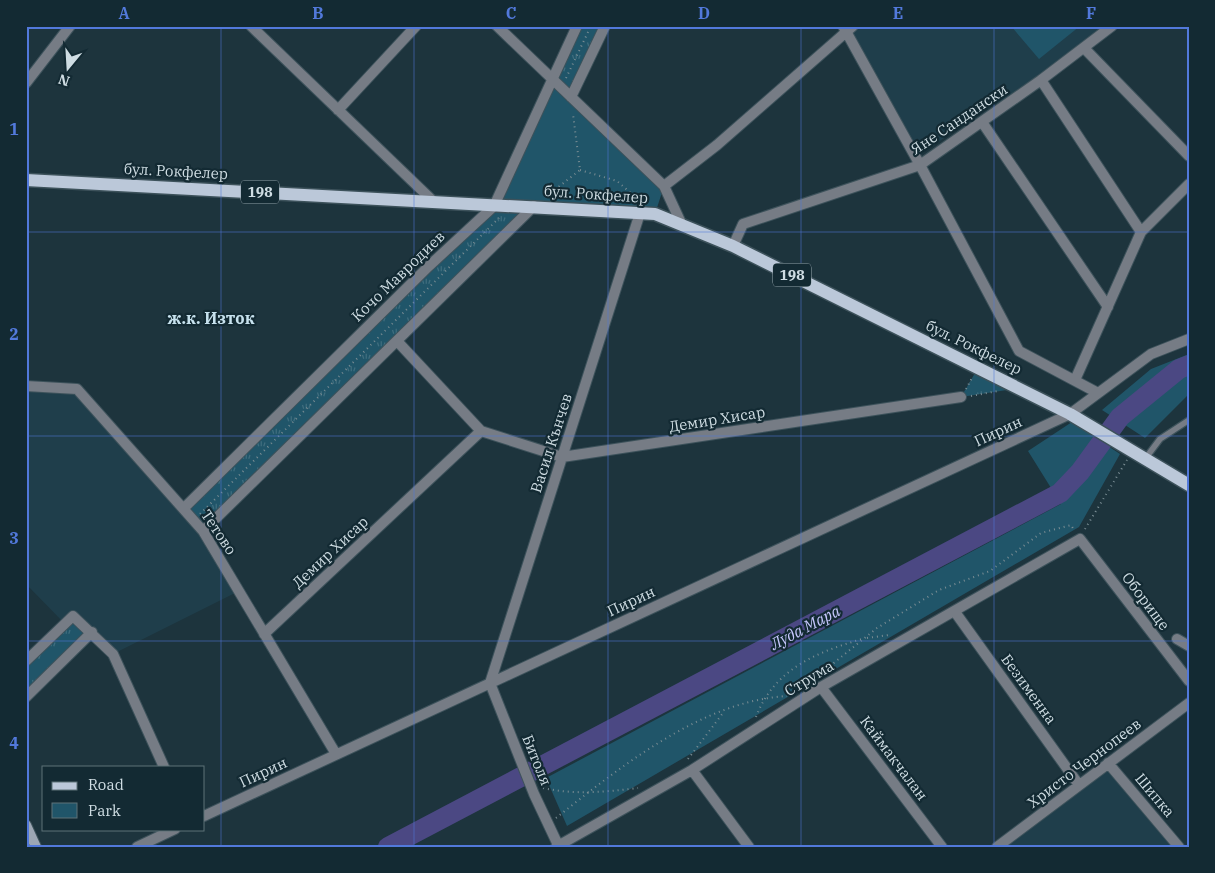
<svg xmlns="http://www.w3.org/2000/svg" width="1215" height="873" font-family="'IBM Plex Serif',serif">
<style>
.built{fill:#1f3e4b}
.grass{fill:url(#grass-tufts)}
.green{fill:#205569}
.lines{fill:none;stroke-linecap:round;stroke-linejoin:round}
.river{stroke:#4b4883;stroke-width:20}
.service-casing{stroke:#3d525b;stroke-width:8}
.minor-casing{stroke:#3d525b;stroke-width:12}
.secondary-casing{stroke:#3d525b;stroke-width:12}
.primary-casing{stroke:#3d525b;stroke-width:15}
.path{stroke:#7a8d94;stroke-width:2;stroke-dasharray:1 4;stroke-linecap:butt}
.service{stroke:#767c85;stroke-width:5.5}
.minor{stroke:#767c85;stroke-width:10}
.secondary{stroke:#9da7b4;stroke-width:10}
.primary{stroke:#bbc8d9;stroke-width:12}
.grid{fill:none;stroke:#5279db;stroke-width:1;stroke-opacity:0.55}
.labels{text-anchor:middle;dominant-baseline:central;stroke-width:4.5;stroke-linejoin:round;paint-order:stroke}
.shield{fill:#132a33;stroke:#97a7ae;stroke-width:1}
.shield-label{font-size:14px;font-weight:bold;fill:#cfdde3}
.street-label{font-size:15px;fill:#cfdde3;stroke:#132a33}
.neighbourhood-label{font-size:16px;font-weight:bold;fill:#c7e2ee;stroke:#132a33}
.water-label{font-size:16px;font-style:italic;fill:#c6c7fd;stroke:#132a33}
.neatline{fill:none;stroke:#5279db;stroke-width:2}
.grid-label{font-size:16px;text-anchor:middle;font-weight:bold;fill:#5279db}
</style>
<defs>
<pattern id="grass-tufts" width="24" height="20" patternUnits="userSpaceOnUse" patternTransform="scale(1.25)"><rect width="24" height="20" fill="#205569"/><path d="M3 7l-1-3M5 7V3M7 7l1-3M15 17l-1-3M17 17v-4M19 17l1-3" fill="none" stroke="#3f6d7e"/></pattern>
</defs>
<rect width="100%" height="100%" fill="#1d343d"/>
<path class="built" d="M853,26H1107L1038,78L979,114L918,156L846,33Z
M26,386L77,389L184,508L239,591L113,654L92,632L65,624L26,584Z
M1108,763L1179,847H997Z"/>
<path class="grass" d="M577,26H605L571,97L554,81Z
M494,206H534L203,531L184,508Z
M978,368L1019,388L961,397Z
M73,616L92,632L26,697V661Z"/>
<path class="green" d="M1011,26H1080L1039,59Z
M554,81L664,186L655,214L494,206Z
M1189,354V394L1145,438L1102,410L1151,369Z
M1072,422L1120,454L1079,527L567,826L546,778L1061,504L1028,451Z"/>
<g class="lines">
<path class="river" d="M388,847L1060,493L1080,472L1120,417L1179,369L1189,365"/>
<g class="service-casing">
<path id="service" d="M1145,459L1160,439L1189,420"/>
</g>
<g class="minor-casing">
<path id="minor" d="M251,26L433,201
M497,26L664,186L682,225
M843,26L920,165L1019,351L1098,393
M1084,48L1189,156
M1041,80L1141,232
M26,83L70,26
M571,97L605,26
M338,110L416,26
M982,122L1108,307
M664,186L717,145L853,26
M733,246L743,224L920,165L1041,80L1112,26
M397,341L481,431L562,457L961,397
M1075,380L1141,232L1189,184
M26,386L77,389L203,531L336,754
M184,508L429,266L494,206L577,26
M203,531L534,206
M955,612L1079,785
M264,634L481,431
M1177,639L1189,646
M26,661L73,616L113,654L164,767
M821,687L942,847
M26,697L92,632
M1108,763L1179,847
M692,770L749,847
M204,816L1070,414L1151,354L1189,339
M137,847L175,829
M556,847L692,770L821,687L1080,539L1189,681
M559,847L534,794L490,683L640,213
M997,847L1189,703"/>
</g>
<g class="secondary-casing">
<path id="secondary" d="M26,825L36,847"/>
</g>
<g class="primary-casing">
<path id="primary" d="M26,180L655,214L733,246L1070,414L1189,485"/>
</g>
<path class="path" d="M566,78L591,26
M580,170L617,181L640,201
M547,196L580,170L573,114
M966,389L972,378
M971,396L998,391
M200,514L499,218
M1085,529L1127,460
M867,638L889,635
M828,671L830,666L877,628L939,590L990,571L1041,533L1071,525L1074,530
M756,717C774,669 817,652 862,639
M688,759L723,713
M543,788C575,795 605,792 638,788
M556,818C620,767 702,701 787,696"/>
<use href="#service" class="service"/>
<use href="#minor" class="minor"/>
<use href="#secondary" class="secondary"/>
<use href="#primary" class="primary"/>
</g>
<path class="grid" d="M221,26V847M414,26V847M608,26V847M801,26V847M994,26V847M26,232H1189M26,436H1189M26,641H1189"/>
<g class="labels">
<g class="shield">
<rect x="241" y="180.5" width="38" height="23" rx="4"/>
<rect x="773" y="263.5" width="38" height="23" rx="4"/>
</g>
<g class="shield-label">
<text x="260" y="192">198</text>
<text x="792" y="275">198</text>
</g>
<g class="street-label">
<text transform="translate(959 119) rotate(-34)">Яне Сандански</text>
<text transform="translate(176 171) rotate(3)">бул. Рокфелер</text>
<text transform="translate(596 194) rotate(4)">бул. Рокфелер</text>
<text transform="translate(398 276) rotate(-44)">Кочо Мавродиев</text>
<text transform="translate(974 347) rotate(26)">бул. Рокфелер</text>
<text transform="translate(717 419) rotate(-9)">Демир Хисар</text>
<text transform="translate(998 431) rotate(-25)">Пирин</text>
<text transform="translate(551 443) rotate(-72)">Васил Кънчев</text>
<text transform="translate(219 532) rotate(56)">Тетово</text>
<text transform="translate(330 552) rotate(-43)">Демир Хисар</text>
<text transform="translate(631 601) rotate(-25)">Пирин</text>
<text transform="translate(1146 601) rotate(53)">Оборище</text>
<text transform="translate(809 678) rotate(-31)">Струма</text>
<text transform="translate(1029 689) rotate(54)">Безименна</text>
<text transform="translate(894 758) rotate(53)">Каймакчалан</text>
<text transform="translate(537 760) rotate(68)">Битоля</text>
<text transform="translate(1084 763) rotate(-37)">Христо Чернопеев</text>
<text transform="translate(263 772) rotate(-25)">Пирин</text>
<text transform="translate(1155 795) rotate(50)">Шипка</text>
</g>
<g class="neighbourhood-label">
<text x="211" y="318">ж.к. Изток</text>
</g>
<g class="water-label">
<text transform="translate(805 627) rotate(-28)">Луда Мара</text>
</g>
</g>
<rect width="1215" height="873" fill="none" stroke="#132a33" stroke-width="55"/>
<rect x="42" y="766" width="162" height="65" fill="#132a33" stroke="#5e7279"/>
<rect x="52" y="782" width="25" height="8" fill="#bbc8d9" stroke="#5e7279"/>
<text x="88" y="790" font-size="15" fill="#cfdde3">Road</text>
<rect x="52" y="803" width="25" height="15" fill="#205569" stroke="#5e7279"/>
<text x="88" y="816" font-size="15" fill="#cfdde3">Park</text>
<g transform="translate(68 68) rotate(198)" stroke="#132a33" stroke-width="4" paint-order="stroke">
<path d="M0-4L9 19L0 12L-9 19Z" fill="#cfdde3"/>
<text y="-8" font-size="14" font-weight="bold" text-anchor="middle" fill="#cfdde3">N</text>
</g>
<rect x="28" y="28" width="1160" height="818" class="neatline"/>
<g class="grid-label">
<text x="124" y="19">A</text>
<text x="318" y="19">B</text>
<text x="511" y="19">C</text>
<text x="704" y="19">D</text>
<text x="898" y="19">E</text>
<text x="1091" y="19">F</text>
<text x="14" y="135">1</text>
<text x="14" y="340">2</text>
<text x="14" y="544">3</text>
<text x="14" y="749">4</text>
</g>
</svg>
